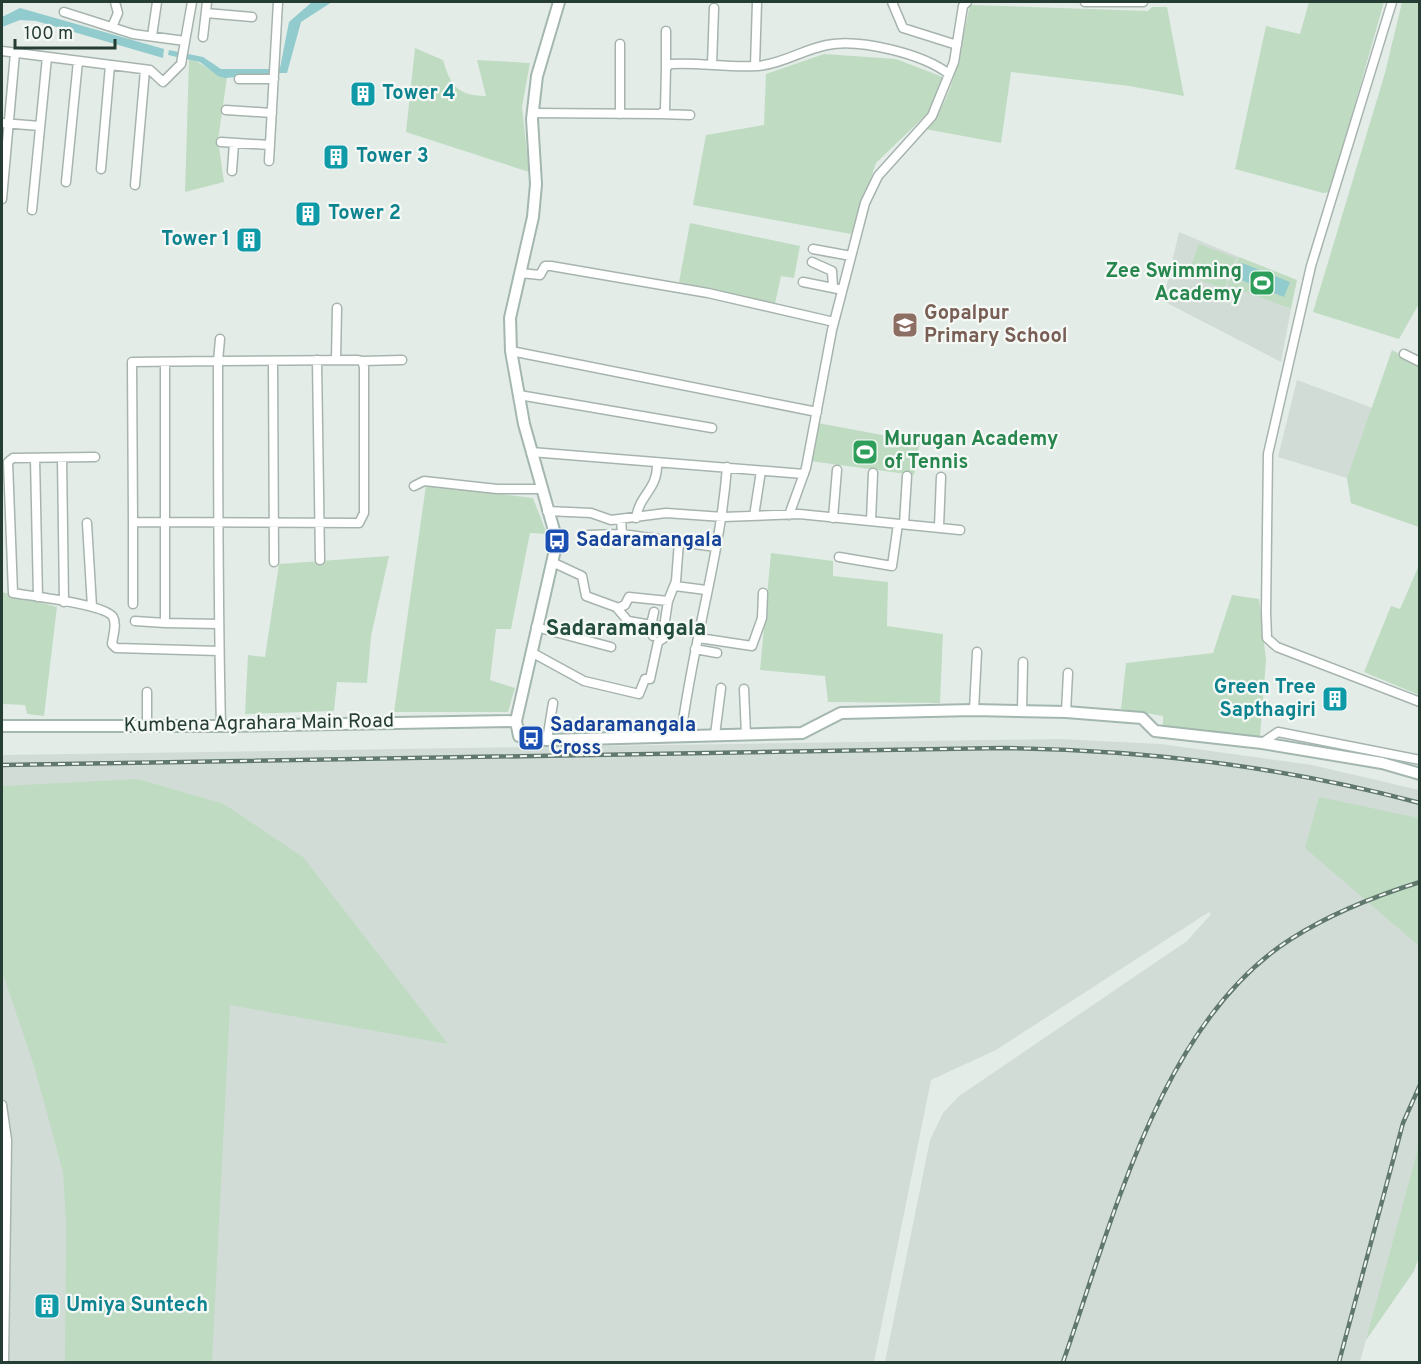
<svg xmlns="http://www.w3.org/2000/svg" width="1421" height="1364" font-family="Overpass,sans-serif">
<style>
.built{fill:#d2dcd6}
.green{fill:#bfdcc3}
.water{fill:#91cbcd}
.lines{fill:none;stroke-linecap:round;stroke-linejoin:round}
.street-casing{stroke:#a7b4ae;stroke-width:11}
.secondary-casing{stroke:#a3b7ae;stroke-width:14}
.street{stroke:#fff;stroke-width:8}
.secondary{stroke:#fff;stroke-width:10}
.rail-casing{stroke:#60786e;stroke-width:4.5}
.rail{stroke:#f5f9f6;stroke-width:2;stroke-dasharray:7;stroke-linecap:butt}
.labels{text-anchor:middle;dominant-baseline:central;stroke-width:4.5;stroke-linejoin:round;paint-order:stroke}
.culture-label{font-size:20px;font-weight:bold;fill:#0d838f;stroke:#f5f9f6;text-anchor:start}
.leisure-label{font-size:20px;font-weight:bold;fill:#27864d;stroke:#f5f9f6;text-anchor:end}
.education-label{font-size:20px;font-weight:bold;fill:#785e54;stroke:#f5f9f6;text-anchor:start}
.transit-label{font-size:20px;font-weight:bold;fill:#164399;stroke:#f5f9f6;text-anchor:start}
.street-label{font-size:20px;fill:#253d33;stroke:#f5f9f6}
.quarter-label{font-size:22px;font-weight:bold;fill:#224d3d;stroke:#f5f9f6}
</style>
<rect width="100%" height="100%" fill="#e4ece8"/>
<path class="built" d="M1179,232L1239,257L1228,285L1291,309L1281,362L1163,301Z
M1297,380L1373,408L1376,403L1419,527L1351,503L1347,478L1278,457Z
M1059,739L1161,744L1312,765L1419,790L1420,1255L1414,1271L1366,1340L1360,1362H885L930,1140L943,1113L959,1096L1187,941L1211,914L1209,912L996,1050L931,1080L874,1362H2V755Z"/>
<path class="green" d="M1309,2H1384L1330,192L1323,193L1235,169L1266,26L1300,34Z
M1402,2H1419L1420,302L1399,339L1313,312L1385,73Z
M970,5L1148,11L1152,7H1167L1184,96L1129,86L1011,72L1001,143L925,129C957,97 960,47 970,5Z
M415,48L443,60C450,85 458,96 486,96L477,60L530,63L522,107L529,172L406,132Z
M824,54L896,59L943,77L932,109L876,163L851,234L693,205L706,135L764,125L766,74Z
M189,59C204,62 212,75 227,77L218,140L224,182L185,192Z
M690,223L800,246L794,278L781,276L775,304L679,282Z
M1199,244L1236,258L1224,289L1187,275Z
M1239,257L1297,280L1291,309L1227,285Z
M1392,350L1419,365V527L1351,503L1347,478Z
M818,423L920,442L914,475L810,461Z
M426,485L533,498L547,534L530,533L511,629H496L490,680L515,688L508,712H394Z
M771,553L833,561V576L888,582L887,626L943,634L940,703L828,702L825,676L760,670Z
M389,556L371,636L367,683L337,682L334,711L245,714L248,655L265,657L279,564Z
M1419,565V695L1364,672L1391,606L1400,609Z
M2,592L57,607L44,716L27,714L25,705L2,704Z
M1232,595L1259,599L1266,660L1260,737L1163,727V716L1121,709L1126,663L1213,653Z
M138,779L224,804L303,857L448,1044L230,1005L212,1362H65L66,1222L63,1172L34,1066L2,971V786Z
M1319,797L1419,818V946L1305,848Z
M1419,1145V1255L1414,1271L1366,1340Z"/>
<path class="water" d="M312,2H332L301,22L287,73H276V68H280L289,22Z
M20,8L164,49L163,58L36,21L20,20L2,27V17Z
M169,50L203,57L221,69H270L269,74L225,78L218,76L200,62L168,55Z
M1242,263L1290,282L1284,297L1236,278Z"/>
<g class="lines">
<g class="street-casing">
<path id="street" d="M892,2L903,28L957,45
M1085,2H1143
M1392,2L1311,266L1268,454L1266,612L1267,638L1277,647L1420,702
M64,12L133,34L185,41
M206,13L252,17
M112,27L118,13L115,2
M152,36L157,2
M203,37L207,2
M620,44V114
M2,51L150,70L163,82L181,64L192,2
M712,65L714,8
M755,66L757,2
M666,68V31
M239,79H274
M226,110L272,113
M532,113L660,114L665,110L666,68L670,64C699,62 728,68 757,66C782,64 802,50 827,45C859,38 923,54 949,74
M661,114L690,115
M2,123L40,126
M221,142L270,145
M269,161L278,2
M101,169L110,65
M232,171L234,143
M66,182L78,61
M135,185L145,70
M2,199L15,53
M32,210L47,57
M813,249L851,256
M812,262L832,271L833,288
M520,273L540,275L545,266H551L708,293L834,322
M803,282L838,289
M220,339L218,361L132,362L133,522L359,523L364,513V367L362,361L357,360L218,361C218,483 218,604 221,726
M511,351L817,412
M1404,354L1420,362
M317,360L320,560
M336,360L337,308
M273,361L274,562
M362,361L402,360
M165,362V623L219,624
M519,395L712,428
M531,452L804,474
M95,457L13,458L8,462L13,593C30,596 105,604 113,617C117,624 113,636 112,644L116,648L219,651
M35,458L38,597
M62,458L64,602
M414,486L424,481L497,489H541
M547,511L591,513L611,520L666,513L723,517L799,514L960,530
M789,515L806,468L832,330L865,203L878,176L932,116L954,62L963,6L967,2
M754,516L761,471
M636,518C640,493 658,490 657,463
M833,518L837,470
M621,519L622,534L716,547
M871,521L873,473
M133,522V604
M87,523L92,607
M904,524L907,476
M939,527L941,477
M588,535L622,534
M839,557L892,566L898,524
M552,562L582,576L586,596L616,607L628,621L699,633
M675,586L706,590
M618,608L625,605L629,597L668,601
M135,621L165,623
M651,625L654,612
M536,627L611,647
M664,627L668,601L676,581L679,542
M653,636L656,626
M699,638L752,646L762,618L763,593
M695,649L717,653
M531,652L584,681L639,694L645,679H650L658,642L664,638L666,628
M744,689L746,735
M974,710L977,652
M1022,711L1023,662
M1066,712L1068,673
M147,726V692
M715,735L721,688
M681,736C692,645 720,558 727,467
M547,740L553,703
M1262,743L1278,732L1420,760
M2,1105L7,1140L4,1362"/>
</g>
<g class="secondary-casing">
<path id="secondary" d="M559,2L537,76L532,119L536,184L533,217L510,318L511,351L524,424L557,541L516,721L519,736L547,740L802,733L841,713L974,710L1066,712L1142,718L1155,731L1262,743L1382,763L1420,774
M2,726H221L516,721"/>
</g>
<use href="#street" class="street"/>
<use href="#secondary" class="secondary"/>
<g class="rail-casing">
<path id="rail" d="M2,765L1003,748C1146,750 1280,766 1420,803
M1063,1362C1112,1224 1160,1022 1291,939C1330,914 1375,896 1420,882
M1339,1362L1403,1123L1420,1085"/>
</g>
<use href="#rail" class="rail"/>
</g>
<defs>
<g id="building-square" transform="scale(1.35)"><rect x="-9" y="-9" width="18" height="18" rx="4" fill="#0f9aa8" stroke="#f5f9f6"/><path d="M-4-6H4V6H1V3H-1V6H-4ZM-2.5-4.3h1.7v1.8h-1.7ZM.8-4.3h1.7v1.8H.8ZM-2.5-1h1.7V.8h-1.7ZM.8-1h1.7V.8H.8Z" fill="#fff"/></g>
<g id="stadium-square" transform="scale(1.35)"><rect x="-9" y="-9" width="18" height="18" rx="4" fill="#2e9e5b" stroke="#f5f9f6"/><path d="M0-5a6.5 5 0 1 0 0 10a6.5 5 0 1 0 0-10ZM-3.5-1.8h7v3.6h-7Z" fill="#fff"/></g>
<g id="school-square" transform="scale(1.35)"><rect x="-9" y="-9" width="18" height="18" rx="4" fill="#8d6e63" stroke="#f5f9f6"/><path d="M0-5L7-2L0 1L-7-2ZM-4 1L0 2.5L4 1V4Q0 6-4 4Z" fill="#fff"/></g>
<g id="bus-square" transform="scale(1.35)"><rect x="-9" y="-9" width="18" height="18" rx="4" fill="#1a4fb4" stroke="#f5f9f6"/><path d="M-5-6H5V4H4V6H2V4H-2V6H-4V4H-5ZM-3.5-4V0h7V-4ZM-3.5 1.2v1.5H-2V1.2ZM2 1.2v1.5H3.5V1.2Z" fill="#fff"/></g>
</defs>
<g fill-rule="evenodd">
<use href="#building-square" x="363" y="94"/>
<use href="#building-square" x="336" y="157"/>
<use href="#building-square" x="308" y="214"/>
<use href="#building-square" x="249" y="240"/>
<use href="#stadium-square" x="1262" y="283"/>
<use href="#school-square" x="905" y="325"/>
<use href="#stadium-square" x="865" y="452"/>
<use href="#bus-square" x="557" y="541"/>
<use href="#building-square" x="1335" y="699"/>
<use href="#bus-square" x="531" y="738"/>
<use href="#building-square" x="47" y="1306"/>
</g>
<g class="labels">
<g class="culture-label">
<text x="382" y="94">Tower 4</text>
<text x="356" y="157">Tower 3</text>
<text x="328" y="214">Tower 2</text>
<text x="230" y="240" text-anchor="end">Tower 1</text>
<text x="1316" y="688" text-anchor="end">Green Tree<tspan x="1316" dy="23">Sapthagiri</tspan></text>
<text x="66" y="1306">Umiya Suntech</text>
</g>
<g class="leisure-label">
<text x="1242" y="272">Zee Swimming<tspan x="1242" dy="23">Academy</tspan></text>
<text x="884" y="440" text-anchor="start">Murugan Academy<tspan x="884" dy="23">of Tennis</tspan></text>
</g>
<g class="education-label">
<text x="924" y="314">Gopalpur<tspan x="924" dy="23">Primary School</tspan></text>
</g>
<g class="transit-label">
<text x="576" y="541">Sadaramangala</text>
<text x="550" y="726">Sadaramangala<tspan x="550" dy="23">Cross</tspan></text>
</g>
<g class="street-label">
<text transform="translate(259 724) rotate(-1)">Kumbena Agrahara Main Road</text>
</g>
<g class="quarter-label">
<text x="626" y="629">Sadaramangala</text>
</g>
</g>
<rect width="1421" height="1364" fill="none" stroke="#253d33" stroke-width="6"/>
<path d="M15 39v9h100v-9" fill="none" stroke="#253d33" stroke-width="3"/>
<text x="24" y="39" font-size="18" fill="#253d33" stroke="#f5f9f6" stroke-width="4.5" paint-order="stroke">100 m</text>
</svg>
